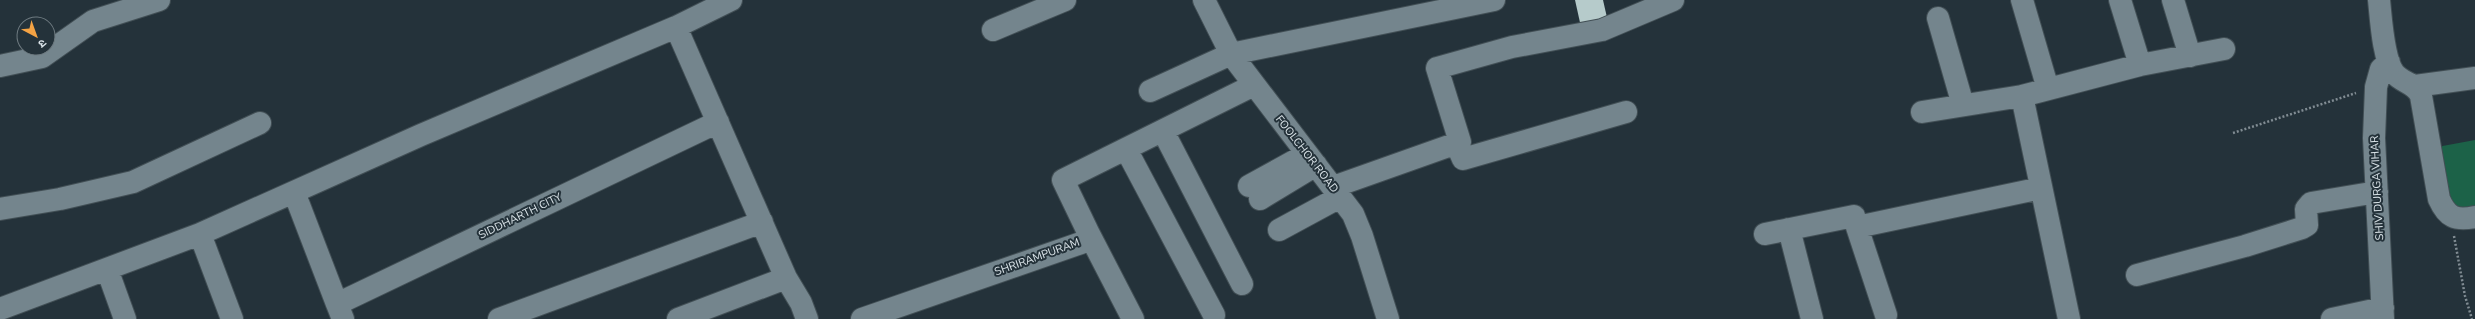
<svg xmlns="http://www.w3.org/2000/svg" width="2475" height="319" font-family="'Nunito Sans','Noto Sans Devanagari',sans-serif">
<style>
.green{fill:#1c6248}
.building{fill:#b6cbcb}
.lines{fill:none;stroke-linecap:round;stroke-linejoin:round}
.minor-casing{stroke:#424f55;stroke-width:24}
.path{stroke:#818c93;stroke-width:2.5;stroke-dasharray:2 2;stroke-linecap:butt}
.minor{stroke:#74858d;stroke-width:22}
.labels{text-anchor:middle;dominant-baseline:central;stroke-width:4;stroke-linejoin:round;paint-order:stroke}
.street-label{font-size:11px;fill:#dce5ea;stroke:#24323a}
</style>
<rect width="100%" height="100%" fill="#24323a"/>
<path class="green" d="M2475,140V210L2461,213L2446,197L2437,147Z"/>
<path class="building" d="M1575,0H1603L1608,22L1581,27Z"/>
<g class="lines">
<g class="minor-casing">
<path id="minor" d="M1204,0L1231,54L1353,214L1362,236L1388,319
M2022,0L2048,89
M2120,0L2140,65
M2173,0L2190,56
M2379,0C2381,18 2383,59 2394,73C2402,83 2416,83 2421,96L2439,199C2447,217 2455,221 2475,217
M1938,18L1963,105
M676,27L786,278
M993,30L1065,0
M0,66L42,57L93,21L159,0
M2415,86L2475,78
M1150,91L1231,54L1494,0
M2022,96L2069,319
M1922,112L2022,96L2140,65L2224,49
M1163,131L1242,284
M1456,143L1463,159L1626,112
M1126,149L1214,315
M1249,186L1307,154
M1333,187L1460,142L1437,68L1512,47L1602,30L1673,0
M294,192L337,304
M1260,199L1316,165
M0,209L60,199L133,182L260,123
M1857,227L1886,315
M1789,229L1812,319
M1279,230L1340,197
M1088,232L1133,319
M200,234L232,319
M1765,234L1854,216L1857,227L2041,188
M107,269L125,319
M2137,275L2245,246L2302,228L2307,225L2306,209L2311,203L2377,192
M0,309L200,234L421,135L676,27L731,0
M343,319L337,304L718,122
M499,319L762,222
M678,319L786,278L801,303L807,319
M862,319L1081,243L1086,239L1088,232L1063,180L1254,85
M2332,319L2383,308
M2383,319L2374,138L2376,87L2381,69L2389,62"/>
</g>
<path class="path" d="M2233,133L2356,93
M2454,236L2465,296L2472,319"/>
<use href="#minor" class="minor"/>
</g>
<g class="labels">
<g class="street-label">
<text transform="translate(1307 154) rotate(52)">FOOLCHOR ROAD</text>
<text transform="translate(2377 188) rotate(-93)">SHIV DURGA VIHAR</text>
<text transform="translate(520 216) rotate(-26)">SIDDHARTH CITY</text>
<text transform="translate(1037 257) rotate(-20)">SHRIRAMPURAM</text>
</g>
</g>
<g transform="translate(36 36) rotate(139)"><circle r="19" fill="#24323a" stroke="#6e7a80"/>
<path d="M0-3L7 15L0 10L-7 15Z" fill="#f4a344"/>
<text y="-6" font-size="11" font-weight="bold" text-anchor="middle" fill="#dce5ea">उ</text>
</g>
</svg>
